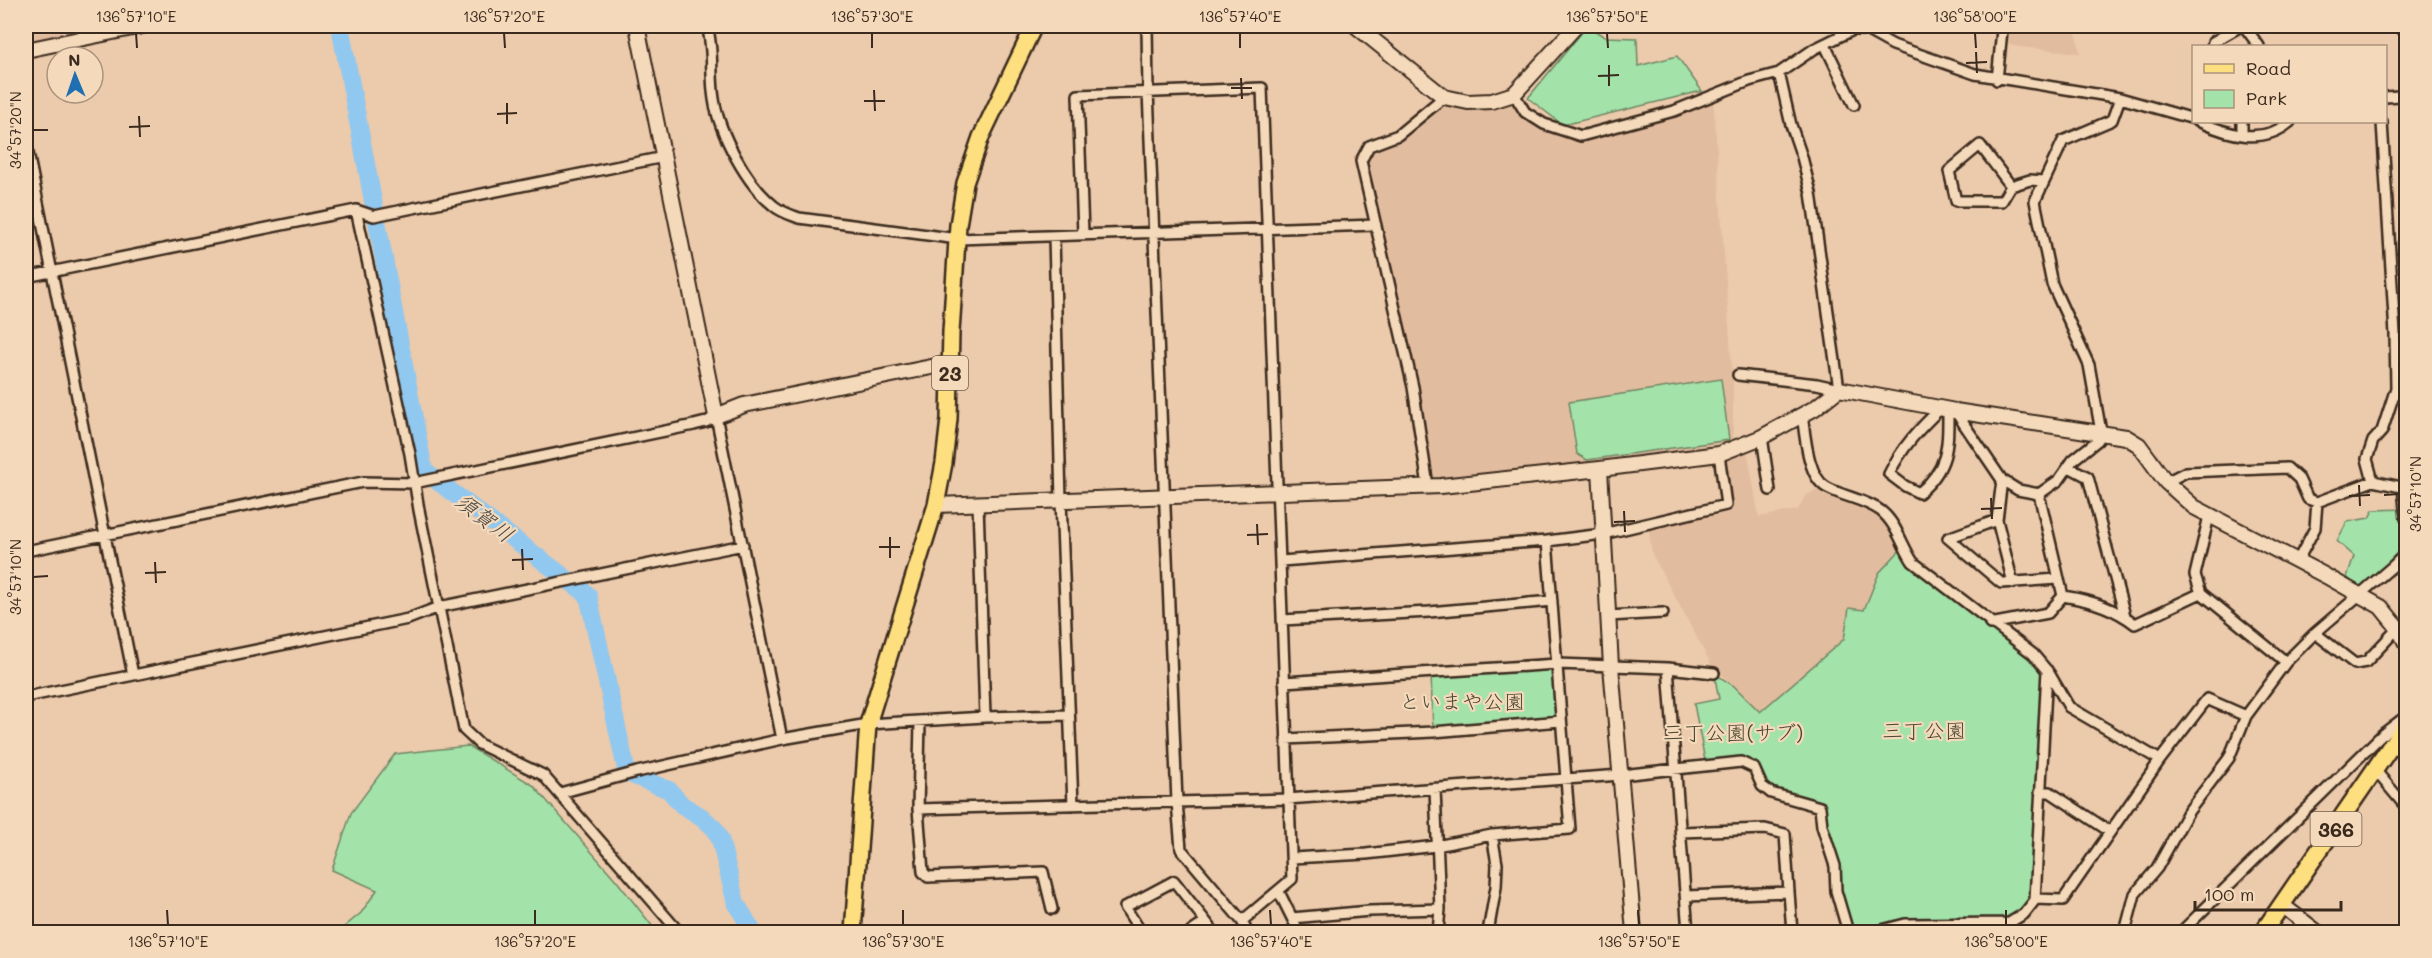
<svg xmlns="http://www.w3.org/2000/svg" width="2432" height="958" font-family="Mali,'Klee One',sans-serif">
<style>
.built{fill:#e2bc9f}
.green{fill:#a3e2a9;stroke:#6f8664;stroke-width:1.5}
.lines{fill:none;stroke-linecap:round;stroke-linejoin:round}
.river{stroke:#91c8ef;stroke-width:18}
.street-casing{stroke:#3b2a1e;stroke-width:14}
.secondary-casing{stroke:#3b2a1e;stroke-width:18}
.primary-casing{stroke:#3b2a1e;stroke-width:20}
.highway-casing{stroke:#3b2a1e;stroke-width:21}
.street{stroke:#f4d9ba;stroke-width:9}
.secondary{stroke:#f4d9ba;stroke-width:14}
.primary{stroke:#fedf80;stroke-width:15}
.highway{stroke:#fedf80;stroke-width:16}
.ticks{fill:none;stroke:#3b2a1e;stroke-width:2}
.labels{text-anchor:middle;dominant-baseline:central;stroke-width:4.5;stroke-linejoin:round;paint-order:stroke}
.shield{fill:#f4d9ba;stroke:#725e4d;stroke-width:1.5}
.shield-label{font-size:20px;font-weight:bold;fill:#3b2a1e}
.park-label{font-size:21px;fill:#4b4633;stroke:#f4d9ba}
.water-label{font-size:22px;font-style:italic;fill:#4c4a48;stroke:#f4d9ba}
.neatline{fill:none;stroke:#3b2a1e;stroke-width:2}
.ticks-label{font-size:15px;text-anchor:middle;fill:#3b2a1e}
</style>
<rect width="100%" height="100%" fill="#eccaac"/>
<filter id="ink" filterUnits="userSpaceOnUse"><feTurbulence type="fractalNoise" baseFrequency=".0167" numOctaves="2"/><feDisplacementMap in="SourceGraphic" scale="12" xChannelSelector="R" yChannelSelector="G"/><feConvolveMatrix kernelMatrix="1 2 1 2 8 2 1 2 1" color-interpolation-filters="sRGB"/></filter>
<g filter="url(#ink)">
<path class="built" d="M26,26H111L26,43Z
M2001,26H2075L2080,53L2012,46L2005,40Z
M1514,94L1525,112L1581,136L1713,95L1733,385V448L1746,444L1759,517L1798,510L1805,496L1824,486L1881,512L1903,547L1864,611L1849,608L1844,639L1760,712L1711,664L1652,554L1648,523L1726,505L1719,454L1439,480L1430,476L1420,393L1376,225L1361,161L1369,146L1398,135L1444,97Z"/>
<path class="green" d="M1587,26L1605,37L1637,38L1638,66L1677,56L1702,91L1563,125L1528,98Z
M1721,379L1729,440L1587,460L1577,454L1569,402Z
M2405,509L2406,547L2360,590L2347,577L2354,556L2337,541L2347,522L2369,518L2373,510Z
M1903,547L2047,670L2035,899L2009,923L1905,924L1874,932H1848L1820,808L1771,793L1754,768L1741,762L1706,766L1694,704L1719,699L1714,673L1734,686L1760,712L1844,639L1849,608L1864,610L1879,573Z
M1557,664L1561,721L1433,732L1431,673Z
M468,746L533,785L616,880L657,932H338L361,913L377,890L332,870L351,813L395,754Z"/>
<g class="lines">
<path class="river" d="M340,26L424,471L588,595L627,773L669,790L682,805L702,817L715,829L720,839L736,903L753,932"/>
<g class="street-casing">
<path id="street" d="M707,26C714,49 710,75 714,99C719,133 747,185 774,206C781,212 791,215 799,218L958,239L1376,225
M1147,26L1148,91L1177,802L1181,849L1242,921L1247,932
M2244,26L2259,46
M2399,26L2406,33
M1825,45L1854,105
M2212,46L2213,42L2241,26
M1997,80L2002,30L2001,26
M1514,94L1525,112L1544,124L1581,136L1674,111L1749,81L1779,73L1814,49L1853,30H1866L1893,45L1975,74L2120,98L2194,119
M2386,97L2398,96L2406,100
M2200,122C2229,135 2263,145 2290,122
M2242,134V122
M26,143L133,675
M2011,186L2002,201H1956L1949,171L1980,145L2011,186L2030,180L2044,181
M356,210L410,454L419,510L464,730L479,744L543,775L679,932
M1083,234L1078,95L1262,88L1292,879L1242,921
M1054,237L1061,500L1073,805
M26,277L356,210L374,216L664,157
M1738,375L1817,384L1839,389L1811,193L1802,157L1791,125L1779,73
M1940,409C1919,429 1902,447 1889,474L1905,486L1919,493C1949,468 1948,446 1948,410
M1955,411L2002,480L2018,490L2039,494L2059,480L2073,460L2098,440L2101,432L2089,365L2052,284L2035,201L2063,141L2112,120L2120,98
M1802,414C1805,433 1807,476 1826,487C1843,497 1865,499 1881,511C1897,524 1902,546 1913,562L2033,654L2049,673L2069,707L2160,760
M1762,437L1770,490
M2069,467L2088,477L2125,616
M2002,480L1997,520L1948,538L2001,583L2058,579
M2373,481L2367,459L2373,441L2382,431L2396,388L2395,334L2382,122
M2166,482L2186,472L2287,468L2299,479L2308,499L2317,502L2373,481L2406,488
M1428,486L1413,387L1361,161L1369,146L1398,135L1444,97
M2403,488L2406,518
M2039,494L2063,596
M978,504L985,717
M1997,520L2013,583
M26,551L363,482L414,483L694,425L706,422L716,416L782,739
M1281,561L1547,541L1603,534L1726,505L1719,454
M2297,562L2315,528L2317,502
M2201,593L2286,662
M2063,596C2089,600 2115,608 2135,624L2201,593L2195,575L2209,516
M1608,616L1663,613
M1282,620L1429,612L1552,601
M1990,624L2048,613L2063,596
M2315,633L2355,664L2366,662L2398,628
M1668,668L1688,932
M1284,682L1557,664L1668,668L1714,673
M26,697L408,619L439,607L743,545
M920,722L918,809L923,872L928,877L1043,872L1052,909
M1286,739L1433,732L1561,721
M2375,770L2406,807
M1435,789L1440,909L1438,932
M2040,792H2050L2109,831
M560,793L637,772L782,739L868,724L985,717L1069,715
M918,809L1287,799L1621,775L1741,762L1754,768L1762,786L1771,793L1820,807L1822,826L1835,866L1836,891L1848,932
M1681,832L1765,829L1785,834L1789,892
M1292,858L1366,854L1436,846L1492,835L1570,829L1547,541
M1279,892L1299,932
M1686,896L1789,892L1792,932
M2035,899L2063,900L2160,760L2207,699L2246,716
M1292,918L1370,911L1440,909
M1141,932L1125,907L1174,881L1214,932
M1191,932L1206,922
M1488,932L1496,887L1497,864L1492,835
M1874,932L1905,924L2009,923L2024,914L2035,900L2047,670
M2125,932L2135,894L2157,868L2188,812L2229,758L2246,716L2286,662L2315,633L2393,566L2404,555L2406,547
M2181,932L2384,733L2405,717"/>
</g>
<g class="secondary-casing">
<path id="secondary" d="M637,26L716,416L744,405L951,363
M1356,26L1444,97L1468,102L1492,101L1514,94L1576,26
M26,50L142,26
M1600,469L1611,666L1634,932
M936,505L1441,486L1600,469L1719,454L1762,437L1815,408L1839,389L1955,411L2126,437L2139,445L2166,482L2194,507L2326,576L2381,607L2398,628L2406,643
M2282,905L2317,932"/>
</g>
<g class="primary-casing">
<path id="primary" d="M853,932L868,724L936,505L944,463L949,419L951,332L958,225L965,183L981,137L1034,26"/>
</g>
<g class="highway-casing">
<path id="highway" d="M2263,932L2406,724"/>
</g>
<use href="#street" class="street"/>
<use href="#secondary" class="secondary"/>
<use href="#primary" class="primary"/>
<use href="#highway" class="highway"/>
</g>
</g>
<path class="ticks" d="M136,33L137,48M504,33L505,48M872,33V48M1240,33V48M1607,33L1608,48M1975,33L1976,48M1976,52L1977,73M1966,63L1987,62M1609,65V86M1598,76L1619,75M1241,78L1242,99M1231,88H1252M874,90L875,111M864,101H885M507,103V124M497,114L517,113M139,116L140,137M129,127L150,126M33,130H48M2359,485L2360,506M2384,495L2399,494M2349,496L2370,495M1991,498L1992,519M1981,509L2002,508M1624,511L1625,532M1614,522L1635,521M1257,524L1258,545M1247,535L1268,534M890,537V558M879,547H900M522,549L523,570M512,560L533,559M155,562L156,583M145,573L166,572M33,577L48,576M167,910L168,925M535,910V925M903,910V925M1270,910L1271,925M1638,910L1639,925M2006,910V925"/>
<g class="labels">
<g class="shield">
<rect x="932" y="356" width="36" height="34" rx="4.5"/>
<rect x="2310.5" y="812" width="51" height="34" rx="4.5"/>
</g>
<g class="shield-label">
<text x="950" y="373">23</text>
<text x="2336" y="829">366</text>
</g>
<g class="park-label">
<text x="1462" y="700">といまや公園</text>
<text x="1924" y="729">三丁公園</text>
<text x="1733" y="731">三丁公園(サブ)</text>
</g>
<g class="water-label">
<text transform="translate(485 517) rotate(37)">須賀川</text>
</g>
</g>
<rect width="2432" height="958" fill="none" stroke="#f4d9ba" stroke-width="66"/>
<rect x="2192" y="45" width="195" height="78" fill="#f4d9ba" stroke="#aa937c" stroke-width="1.5"/>
<rect x="2204" y="64" width="30" height="9" fill="#fedf80" stroke="#aa937c" stroke-width="1.5"/>
<text x="2246" y="75" font-size="18" fill="#3b2a1e">Road</text>
<rect x="2204" y="90" width="30" height="18" fill="#a3e2a9" stroke="#aa937c" stroke-width="1.5"/>
<text x="2246" y="105" font-size="18" fill="#3b2a1e">Park</text>
<g transform="translate(75 75) rotate(358)"><circle r="28" fill="#f4d9ba" stroke="#aa937c" stroke-width="1.5"/>
<path d="M0-4.5L10 22L0 15L-10 22Z" fill="#1f6fb2"/>
<text y="-9" font-size="16" font-weight="bold" text-anchor="middle" fill="#3b2a1e">N</text>
</g>
<path d="M2195 901v9h146v-9" fill="none" stroke="#3b2a1e" stroke-width="3"/>
<text x="2204" y="901" font-size="18" fill="#3b2a1e" stroke="#f4d9ba" stroke-width="4.5" paint-order="stroke">100 m</text>
<rect x="33" y="33" width="2366" height="892" class="neatline"/>
<g class="ticks-label">
<text x="136" y="22">136°57'10"E</text>
<text x="504" y="22">136°57'20"E</text>
<text x="872" y="22">136°57'30"E</text>
<text x="1240" y="22">136°57'40"E</text>
<text x="1607" y="22">136°57'50"E</text>
<text x="1975" y="22">136°58'00"E</text>
<text transform="translate(16 130) rotate(-90)" y="5">34°57'20"N</text>
<text transform="translate(2416 494) rotate(-90)" y="5">34°57'10"N</text>
<text transform="translate(16 577) rotate(-90)" y="5">34°57'10"N</text>
<text x="168" y="947">136°57'10"E</text>
<text x="535" y="947">136°57'20"E</text>
<text x="903" y="947">136°57'30"E</text>
<text x="1271" y="947">136°57'40"E</text>
<text x="1639" y="947">136°57'50"E</text>
<text x="2006" y="947">136°58'00"E</text>
</g>
</svg>
